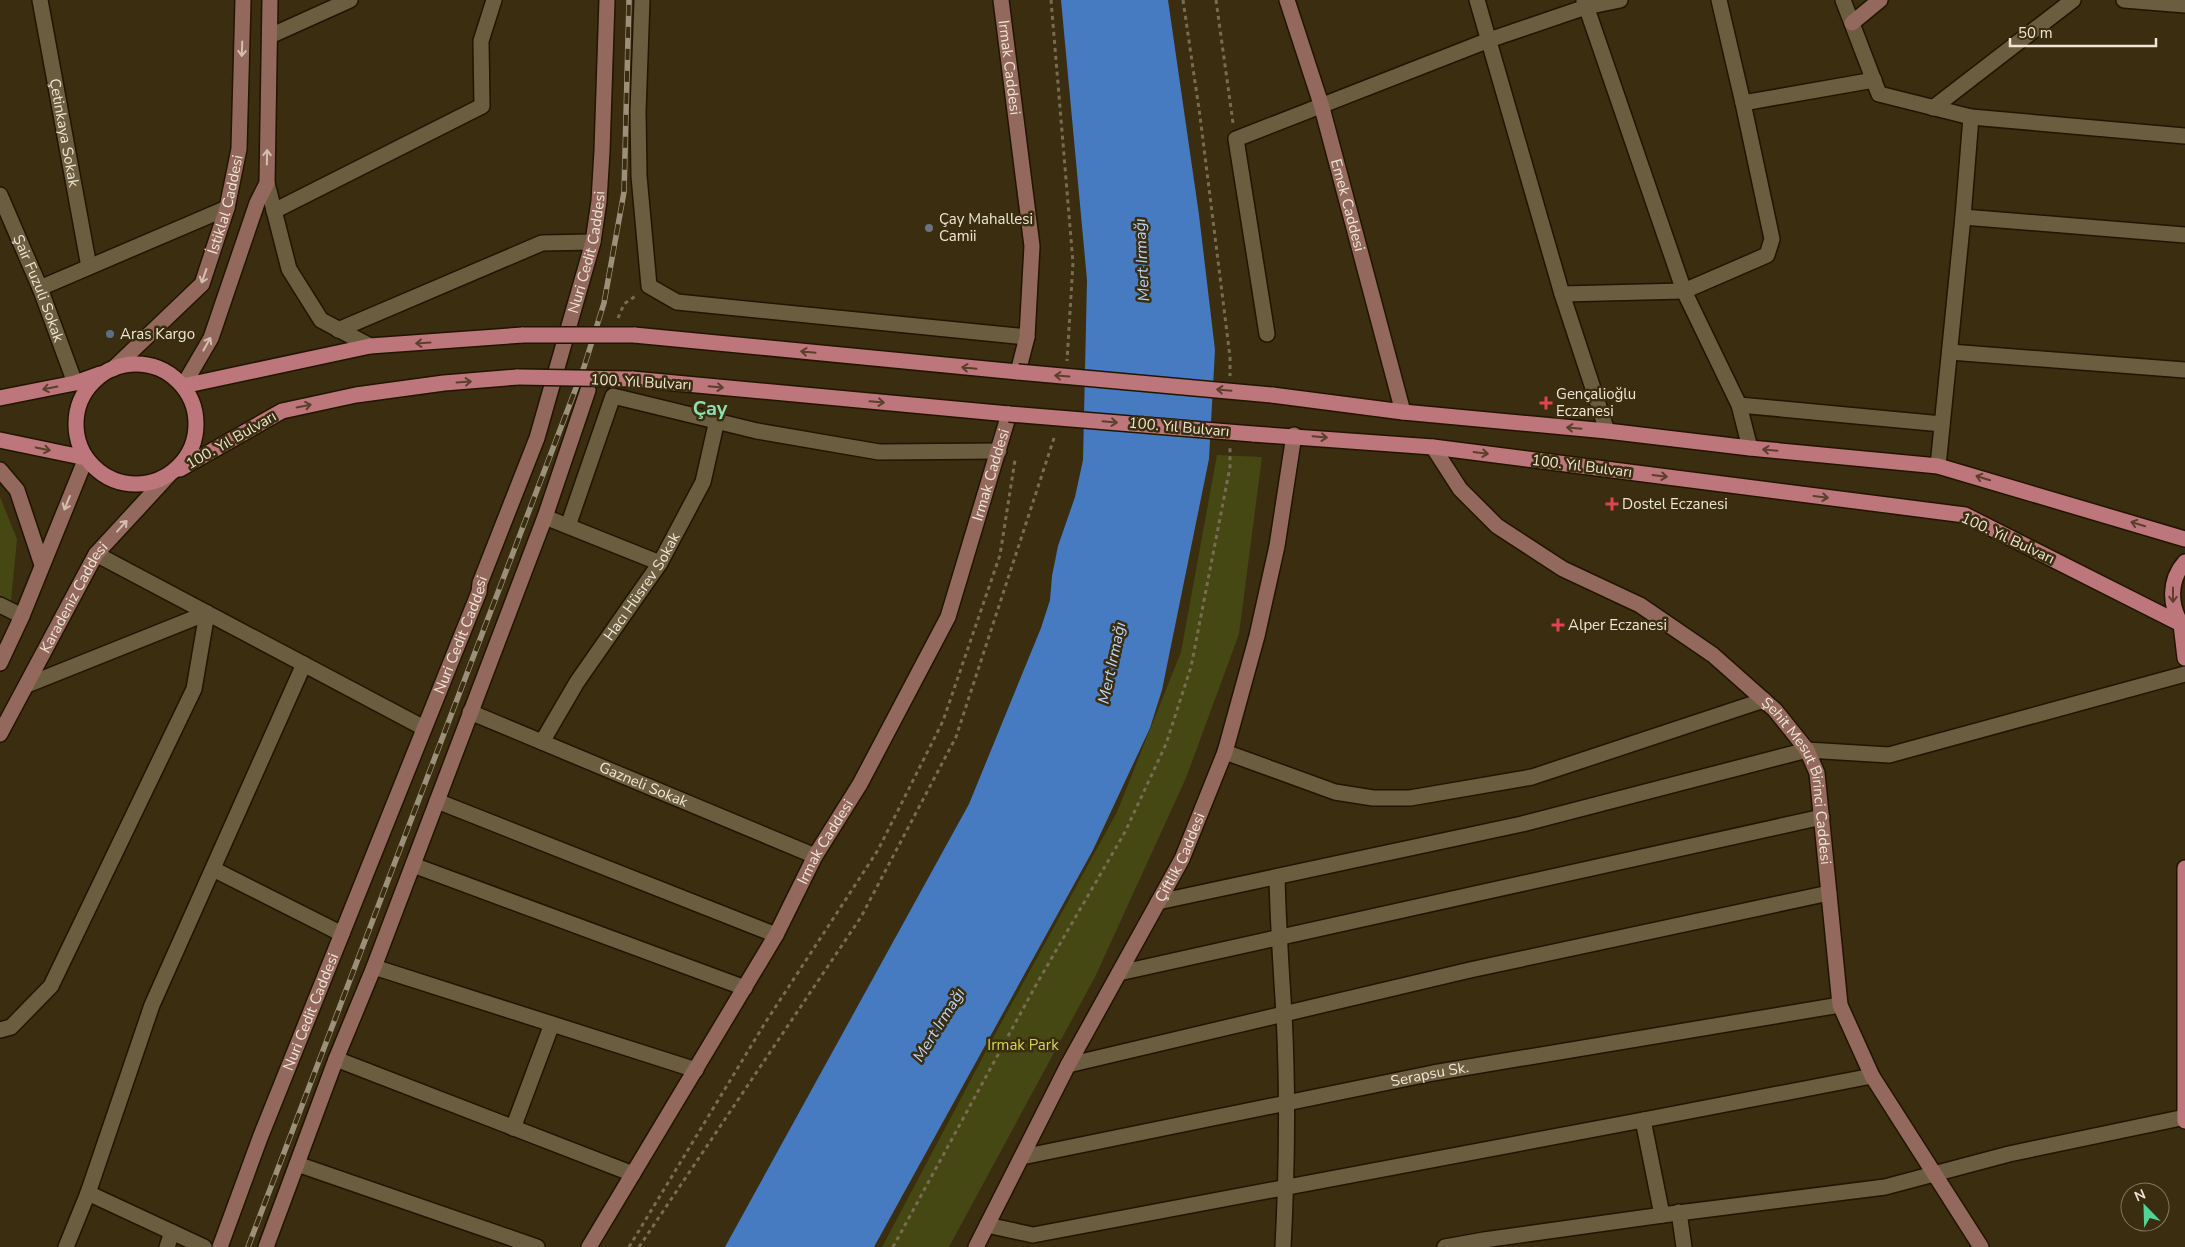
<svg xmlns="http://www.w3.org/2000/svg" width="2185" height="1247" font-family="'Nunito Sans',sans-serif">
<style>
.green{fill:#454812}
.water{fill:#467bc1}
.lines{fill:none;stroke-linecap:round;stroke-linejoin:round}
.street-casing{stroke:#211500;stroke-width:18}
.secondary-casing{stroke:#211500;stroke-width:18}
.primary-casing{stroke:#211500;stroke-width:18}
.path{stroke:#786d54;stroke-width:3;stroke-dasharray:4 4;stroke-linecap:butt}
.street{stroke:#6b5d3f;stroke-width:15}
.secondary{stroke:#94695d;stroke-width:15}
.primary{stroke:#bd767c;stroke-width:15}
.rail-casing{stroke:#9b917b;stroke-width:5.5}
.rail{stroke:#3a2d10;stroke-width:4;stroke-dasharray:11;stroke-linecap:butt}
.primary-bridge-casing{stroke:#211500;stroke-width:18;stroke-linecap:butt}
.primary-bridge{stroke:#bd767c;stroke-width:15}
.oneway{stroke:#d3c0b1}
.oneway2{stroke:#5b3f2b}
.worship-dot{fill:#6b7280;stroke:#3a2d10;stroke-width:2}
.service-dot{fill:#5c6f8a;stroke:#3a2d10;stroke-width:2}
.health-dot{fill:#e0444e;stroke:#3a2d10;stroke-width:2}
.labels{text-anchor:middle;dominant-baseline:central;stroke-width:5;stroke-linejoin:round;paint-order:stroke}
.street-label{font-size:15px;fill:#eee6d5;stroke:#3a2d10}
.poi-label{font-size:15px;fill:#eee6d5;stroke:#3a2d10;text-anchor:start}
.park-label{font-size:15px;fill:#d1d754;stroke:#3a2d10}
.water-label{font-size:16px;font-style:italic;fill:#bad7fc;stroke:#3a2d10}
.district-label{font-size:20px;font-weight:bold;fill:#8fe0b5;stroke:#3a2d10}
</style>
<rect width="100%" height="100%" fill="#3a2d10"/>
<path class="green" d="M1217,455L1262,457L1239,634L1186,778L1095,977L949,1247H882L994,1036L1117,812L1181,652Z
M0,497L17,539L11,601L0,596Z"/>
<path class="water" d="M1061,0H1168L1199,215L1215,350L1209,459L1162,690L1150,728L1093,850L874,1247H725L969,804L1041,628L1050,600L1052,576L1058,546L1075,497L1083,460L1087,280Z"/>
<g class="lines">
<g class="street-casing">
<g id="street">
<path id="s1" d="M40,0L89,267"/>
<path d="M642,0L638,112L639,176L649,286L677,302L1027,337"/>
<path d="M1477,0L1562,294L1607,431"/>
<path d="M1584,0L1684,291L1739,405L1750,448"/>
<path d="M1719,0L1743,103"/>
<path d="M1843,0L1879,94L1971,117L2185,136"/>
<path d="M2124,0L2185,5"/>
<path d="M270,36L350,0"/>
<path d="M1933,108L2073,0"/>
<path d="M267,183L289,269L321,320L370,346"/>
<path id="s2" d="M0,195L40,288L75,383"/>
<path d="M274,211L482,106L481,41L494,0"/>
<path d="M1963,217L2185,235"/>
<path d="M40,288L227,208"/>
<path d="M1562,294L1684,291L1767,255L1772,239L1743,103L1874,80"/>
<path d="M338,330L542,243L593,242"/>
<path d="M1267,334L1236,139L1489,40L1586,7L1620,0"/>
<path d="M1950,352L2185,370"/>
<path d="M1739,405L1942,424"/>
<path d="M1938,466L1963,217L1971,117"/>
<path d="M545,517L660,563"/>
<path d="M568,526L613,396L757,431L879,452L999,451"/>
<path d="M96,554L424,728"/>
<path d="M0,605L22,616"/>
<path d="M27,685L207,613"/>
<path id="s3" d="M470,712L815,856"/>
<path id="s4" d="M542,742L577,682L660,563L703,482L717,420"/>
<path d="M1225,752L1335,792L1373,798H1410L1532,777L1764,700"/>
<path d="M437,801L776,935"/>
<path d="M413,865L745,988"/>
<path d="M213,869L342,934"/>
<path d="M1277,877C1278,923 1281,968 1284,1014C1288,1091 1287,1170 1283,1247"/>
<path d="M1158,902L1522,824L1807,750L1889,755L2185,674"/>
<path d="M374,967L696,1070"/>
<path d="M1119,973L1822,817"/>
<path d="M0,1030L11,1027L51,986L194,689L207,613"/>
<path d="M336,1059L633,1174"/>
<path d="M1068,1065L1470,970L1829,893"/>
<path d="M513,1128L552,1024"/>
<path id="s5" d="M1022,1157L1433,1073L1840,1005"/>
<path d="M297,1164L537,1247"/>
<path d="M88,1193L204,1247"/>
<path d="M1679,1212L1684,1247"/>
<path d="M1662,1215L1643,1120L1872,1076"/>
<path d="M987,1225L1033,1235L1643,1120"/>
<path d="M66,1247L88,1193L152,1005L304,664"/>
<path d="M167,1247L172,1232"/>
<path d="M1445,1247L1484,1240L1670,1214L1885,1187L2009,1154L2185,1117"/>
</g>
</g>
<g class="secondary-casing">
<g id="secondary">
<path id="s6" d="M1001,0L1032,246L1027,337L1018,372"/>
<path id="s7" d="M1287,0L1321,104L1403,412"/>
<path d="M1852,23L1880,0"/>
<path id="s8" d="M113,369L202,284L227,208L239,149L243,0"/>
<path d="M183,386L211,338L257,203L267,183L270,0"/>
<path id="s9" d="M1433,447L1460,489L1497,526L1563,569L1640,605L1713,655L1775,710L1807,750L1817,773L1840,1005L1872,1076L1981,1247"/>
<path d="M0,470L17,490L42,565"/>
<path d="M0,663L22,616L86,458"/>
<path id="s10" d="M0,734L96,554L168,476"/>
<path id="s11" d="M220,1247L260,1138L479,592L480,583L537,438L593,242L599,201L602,151L607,0"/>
<path d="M266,1247L336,1059L374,967L545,517L588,390"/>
<path id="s12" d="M589,1247L776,935L815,856L860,784L948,617L1009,414"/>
<path id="s13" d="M976,1247L1068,1065L1182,859L1225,752L1257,636L1277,546L1294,435"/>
</g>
</g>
<g class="primary-casing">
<path id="primary" d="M634,335L1018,372
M76 424a60 60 0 1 1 120 0a60 60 0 1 1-120 0Z
M632,379L1009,414
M183,386L370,346L523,335
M1272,395L1403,412L1607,431L1750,448L1938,466L2185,539
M0,398L75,383L100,374
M1253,434L1433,447L1965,515L2181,624L2185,658
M0,440L86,458
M180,469L282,411L356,395L444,383L518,377
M2182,625C2169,605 2169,580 2185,562
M2185,868V1121"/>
</g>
<path class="path" d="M1051,0L1073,263L1067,361
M1183,0L1200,116L1230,357V376
M1216,0L1233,123
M618,318L624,304L637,295
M629,1247L765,1023L878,850L943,721L1000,555L1015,460
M639,1247L861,917L956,737L1055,435
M893,1247L1036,985L1125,832L1166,744L1191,667L1230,467V447"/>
<use href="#street" class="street"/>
<use href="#secondary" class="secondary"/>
<use href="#primary" class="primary"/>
<g class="rail-casing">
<path id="rail" d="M248,1247L584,367L604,303L624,192L629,0"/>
</g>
<use href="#rail" class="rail"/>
<g class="primary-bridge-casing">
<path id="primary-bridge" d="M523,335H634
M1018,372L1272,395
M518,377L632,379
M1009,414L1253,434"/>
</g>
<use href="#primary-bridge" class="primary-bridge"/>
</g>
<defs><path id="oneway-shaft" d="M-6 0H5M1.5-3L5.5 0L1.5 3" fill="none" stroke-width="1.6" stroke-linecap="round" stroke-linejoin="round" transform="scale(1.25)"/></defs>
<g class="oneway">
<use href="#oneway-shaft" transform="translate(242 49) rotate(92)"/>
<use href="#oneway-shaft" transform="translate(267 157) rotate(-89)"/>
<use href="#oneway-shaft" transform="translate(204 276) rotate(109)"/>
<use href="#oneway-shaft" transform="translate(207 344) rotate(-61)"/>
<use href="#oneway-shaft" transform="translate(67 503) rotate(112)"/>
<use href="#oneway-shaft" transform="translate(122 526) rotate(-48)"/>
</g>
<g class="oneway2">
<use href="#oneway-shaft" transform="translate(423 343) rotate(176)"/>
<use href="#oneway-shaft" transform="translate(808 352) rotate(-174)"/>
<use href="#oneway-shaft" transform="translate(969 368) rotate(-174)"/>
<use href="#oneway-shaft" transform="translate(1062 376) rotate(-176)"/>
<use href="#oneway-shaft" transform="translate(464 382) rotate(-4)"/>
<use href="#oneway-shaft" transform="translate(716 387) rotate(5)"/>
<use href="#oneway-shaft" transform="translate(50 388) rotate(169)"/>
<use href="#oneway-shaft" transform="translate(1224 390) rotate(-175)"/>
<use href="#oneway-shaft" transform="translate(877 402) rotate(5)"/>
<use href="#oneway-shaft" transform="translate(304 406) rotate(-12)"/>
<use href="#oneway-shaft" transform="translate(1110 422) rotate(5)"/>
<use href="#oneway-shaft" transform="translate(1574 428) rotate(-175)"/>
<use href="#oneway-shaft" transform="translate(1320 437) rotate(5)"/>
<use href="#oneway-shaft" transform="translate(43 449) rotate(12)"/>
<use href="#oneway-shaft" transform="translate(1770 450) rotate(-175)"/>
<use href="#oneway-shaft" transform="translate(1481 453) rotate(7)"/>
<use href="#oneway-shaft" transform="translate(1660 476) rotate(7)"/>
<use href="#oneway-shaft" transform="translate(1983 478) rotate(-163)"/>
<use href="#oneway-shaft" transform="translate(1821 497) rotate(7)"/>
<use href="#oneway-shaft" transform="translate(2138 524) rotate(-163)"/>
<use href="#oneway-shaft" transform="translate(2173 595) rotate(90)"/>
</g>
<circle class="worship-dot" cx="929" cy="228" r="5"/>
<circle class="service-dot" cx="110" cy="334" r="5"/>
<g class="health-dot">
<path d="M1543.5 395.5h5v5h5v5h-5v5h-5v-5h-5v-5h5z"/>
<path d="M1609.5 496.5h5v5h5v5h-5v5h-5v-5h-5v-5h5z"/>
<path d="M1555.5 617.5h5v5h5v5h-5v5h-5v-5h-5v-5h5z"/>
</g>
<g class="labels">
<g class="street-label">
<text stroke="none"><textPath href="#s6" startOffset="68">Irmak Caddesi</textPath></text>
<text stroke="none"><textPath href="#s1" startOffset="135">Çetinkaya Sokak</textPath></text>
<text stroke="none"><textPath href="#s8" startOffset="206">İstiklal Caddesi</textPath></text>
<text stroke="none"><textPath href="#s7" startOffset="214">Emek Caddesi</textPath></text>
<text stroke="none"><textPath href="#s11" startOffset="1062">Nuri Cedit Caddesi</textPath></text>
<text stroke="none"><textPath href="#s2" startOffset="101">Şair Fuzuli Sokak</textPath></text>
<text transform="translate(641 382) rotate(3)">100. Yıl Bulvarı</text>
<text transform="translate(1179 427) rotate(5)">100. Yıl Bulvarı</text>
<text transform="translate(231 440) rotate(-30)">100. Yıl Bulvarı</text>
<text transform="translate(1582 466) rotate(7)">100. Yıl Bulvarı</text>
<text stroke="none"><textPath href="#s12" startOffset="874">Irmak Caddesi</textPath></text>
<text transform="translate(2008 538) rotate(25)">100. Yıl Bulvarı</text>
<text stroke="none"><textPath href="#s4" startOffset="185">Hacı Hüsrev Sokak</textPath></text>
<text stroke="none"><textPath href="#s10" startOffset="155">Karadeniz Caddesi</textPath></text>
<text stroke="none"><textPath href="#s11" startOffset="658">Nuri Cedit Caddesi</textPath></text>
<text stroke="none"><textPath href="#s9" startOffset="514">Şehit Mesut Birinci Caddesi</textPath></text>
<text stroke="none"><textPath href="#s3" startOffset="188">Gazneli Sokak</textPath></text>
<text stroke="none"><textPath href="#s12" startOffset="469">Irmak Caddesi</textPath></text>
<text stroke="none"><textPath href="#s13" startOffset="440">Çiftlik Caddesi</textPath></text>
<text stroke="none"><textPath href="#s11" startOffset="252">Nuri Cedit Caddesi</textPath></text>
<text stroke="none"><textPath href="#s5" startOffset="416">Serapsu Sk.</textPath></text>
</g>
<g class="poi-label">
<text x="939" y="219">Çay Mahallesi<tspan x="939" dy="17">Camii</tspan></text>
<text x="120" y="334">Aras Kargo</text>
<text x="1556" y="394">Gençalioğlu<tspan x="1556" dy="17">Eczanesi</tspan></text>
<text x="1622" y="504">Dostel Eczanesi</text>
<text x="1568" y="625">Alper Eczanesi</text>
</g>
<g class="park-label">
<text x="1023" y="1045">Irmak Park</text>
</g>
<g class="water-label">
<text transform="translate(1142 260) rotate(-93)">Mert Irmağı</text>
<text transform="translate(1112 663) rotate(-78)">Mert Irmağı</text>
<text transform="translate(939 1025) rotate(-58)">Mert Irmağı</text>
</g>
<g class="district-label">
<text x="710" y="408">Çay</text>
</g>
</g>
<g transform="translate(2145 1207) rotate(337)"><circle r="24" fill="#3a2d10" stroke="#82775f"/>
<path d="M0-4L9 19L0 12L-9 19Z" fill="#52d397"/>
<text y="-8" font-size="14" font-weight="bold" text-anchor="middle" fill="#eee6d5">N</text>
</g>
<path d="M2010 38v8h146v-8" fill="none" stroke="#eee6d5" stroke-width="2.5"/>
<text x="2018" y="38" font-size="15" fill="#eee6d5" stroke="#3a2d10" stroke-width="4" paint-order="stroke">50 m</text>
</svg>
